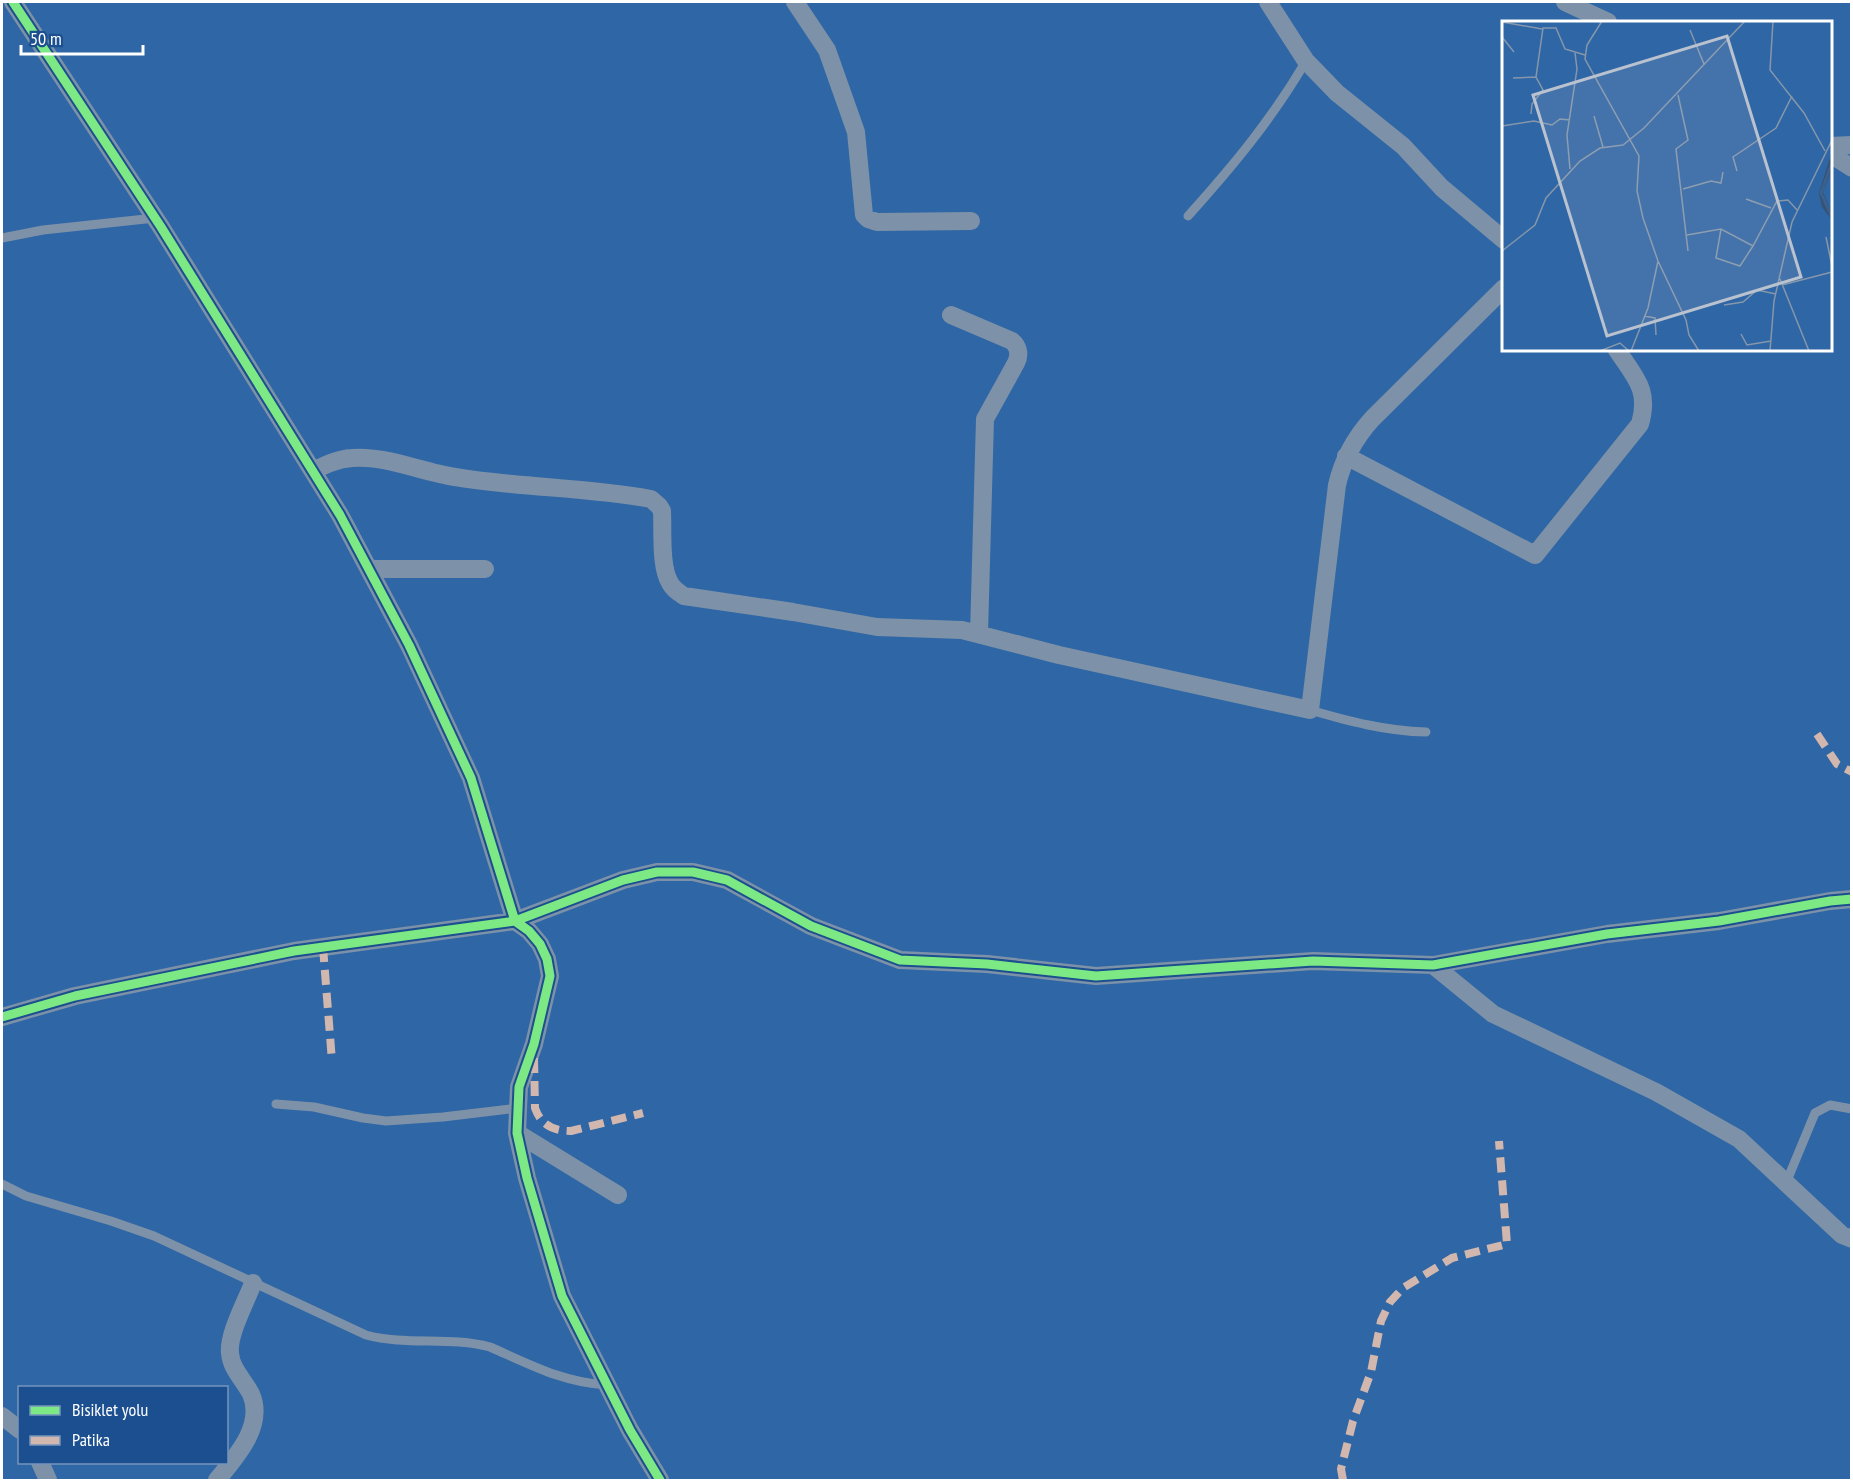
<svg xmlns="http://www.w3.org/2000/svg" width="1853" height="1482" font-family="'PT Sans Narrow',sans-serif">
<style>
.green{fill:#2f66a5;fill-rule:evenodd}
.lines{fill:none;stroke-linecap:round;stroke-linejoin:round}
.service{stroke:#7d92a8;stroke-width:9}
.minor{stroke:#7d92a8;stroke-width:18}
.quiet{stroke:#d1b7ad;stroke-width:8;stroke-dasharray:15 8;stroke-linecap:butt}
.cycleway-casing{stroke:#1b4f8f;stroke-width:13}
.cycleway{stroke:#7ce984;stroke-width:9}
.inset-river{fill:none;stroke:#3b618d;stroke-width:3}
.inset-road{fill:none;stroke:#8697ac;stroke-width:1.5}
.view{fill:#b9c2ce;fill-opacity:0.15;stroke:#b9c2ce;stroke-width:3}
.inset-edge{fill:none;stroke:#fff;stroke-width:3}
</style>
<rect width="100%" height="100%" fill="#365274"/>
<path class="green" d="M2,2H1851V1480H2ZM1504,22H1830V350H1504ZM20,1388H226V1462H20Z"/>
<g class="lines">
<path class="service" d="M1188,216C1233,166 1272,119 1306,61
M2,238L43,230L155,218
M1310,710C1348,721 1385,731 1426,732
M276,1104L314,1107L363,1118L386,1121L443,1117L518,1108
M1786,1183L1815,1113L1830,1105L1852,1109
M2,1184L26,1196L111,1221L154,1236L366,1335C407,1346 449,1336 490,1347C529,1364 564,1383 607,1385"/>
<path class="minor" d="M13,2L161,227L340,515L409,645L471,778L515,921L529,931L540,944L547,959L550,976L534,1044L519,1087L517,1133L527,1178L562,1296L630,1430L660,1480
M795,2L827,50L856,132L864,215L868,219L877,222L971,221
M1268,2L1306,61L1337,93L1403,146L1442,188L1504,240
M1565,2L1608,22
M1830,146L1852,145
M1830,154L1852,168
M951,315L1012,341C1019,347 1020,355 1016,363L985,419L979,634
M1346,456L1535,555L1640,424C1650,390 1635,377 1617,350
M313,471C325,465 337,459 352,458C384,455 422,472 455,477C520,488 586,487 651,499L659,506L662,511C663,530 660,567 670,583C673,589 678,592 684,596L793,612L877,627L962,630L1059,655L1310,710L1337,485C1343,459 1354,439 1372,419L1504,288
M369,569H485
M1433,965L1493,1014L1656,1092L1739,1139L1842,1235L1852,1239
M2,1017L75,996L294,951L515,921L623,880L657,872H693L727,880L811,926L900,960L987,964L1096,976L1313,961L1433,965L1607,934L1719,921L1830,901L1852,899
M517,1133L618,1195
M2,1416L20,1430
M40,1462L48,1480
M217,1480C235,1458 265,1426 251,1394C244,1380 231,1369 230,1353C228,1334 246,1302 253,1283"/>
<path class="quiet" d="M1817,734L1837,764L1852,772
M323,947L332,1061
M534,1058L535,1108C541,1125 553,1131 571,1131L643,1113
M1343,1480L1341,1469L1353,1421L1371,1372L1381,1321L1390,1302L1403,1288L1452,1258L1507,1244L1499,1141"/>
<g class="cycleway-casing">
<path id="cycleway" d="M13,2L161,227L340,515L409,645L471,778L515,921L529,931L540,944L547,959L550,976L534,1044L519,1087L517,1133L527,1178L562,1296L630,1430L660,1480
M2,1017L75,996L294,951L515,921L623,880L657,872H693L727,880L811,926L900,960L987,964L1096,976L1313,961L1433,965L1607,934L1719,921L1830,901L1852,899"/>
</g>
<use href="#cycleway" class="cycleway"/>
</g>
<g transform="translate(1502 21)">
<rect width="330" height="330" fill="#365274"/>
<path d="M0,0H330V130L317,172L320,186L330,199V330H0ZM330,149V193L321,171Z" fill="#2f66a5"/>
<path class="inset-river" d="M330,142L319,172L330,196"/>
<path class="inset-road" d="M100,0L85,24L83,38L137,135L135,170L141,197L156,240L184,299L187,314L197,330M271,0L268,49L302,92L323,130M0,1L40,8M188,9L202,43M0,16L12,31M11,57L34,56M176,74L186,119L174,128L186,230M29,93L30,83L41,69L34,56L41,7H54L63,28L83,34M92,95L101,126M0,105L32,100L50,104L58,98L68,99M68,148L65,114L75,48L73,32M235,150L231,136L274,107L290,75M181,168L209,160L219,162L221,151M244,178L269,187M219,208L214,237L238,245L251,225M185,214L219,208L251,225L275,180L286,179L296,190M324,216L330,245M0,230L33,204L44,177L78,140L98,127L121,124L142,107L243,0M278,258L307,330M280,264L330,251M222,284L241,281L255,269L274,273M142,295L153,297L154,314M239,313L245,324L269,320M98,330L118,322L127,330M129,330L146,287L156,240M268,330L272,280L290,201L330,119"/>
<path class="view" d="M225,15L299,256L105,315L31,74Z"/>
<rect width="330" height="330" class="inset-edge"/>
</g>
<rect width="1853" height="1482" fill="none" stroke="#ffffff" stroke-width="6"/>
<rect x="18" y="1386" width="210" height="78" fill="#1b4f8f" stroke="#7695bc" stroke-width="1.5"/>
<rect x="30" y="1406" width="30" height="9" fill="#7ce984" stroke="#7695bc" stroke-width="1.5"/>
<text x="72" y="1416" font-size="18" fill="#ffffff">Bisiklet yolu</text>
<rect x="30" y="1436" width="30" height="9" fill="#d1b7ad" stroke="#7695bc" stroke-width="1.5"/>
<text x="72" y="1446" font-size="18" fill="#ffffff">Patika</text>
<path d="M21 45v9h122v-9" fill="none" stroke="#ffffff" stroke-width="3"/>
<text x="30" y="45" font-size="18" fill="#ffffff" stroke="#1b4f8f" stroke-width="4.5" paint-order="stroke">50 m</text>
</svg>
